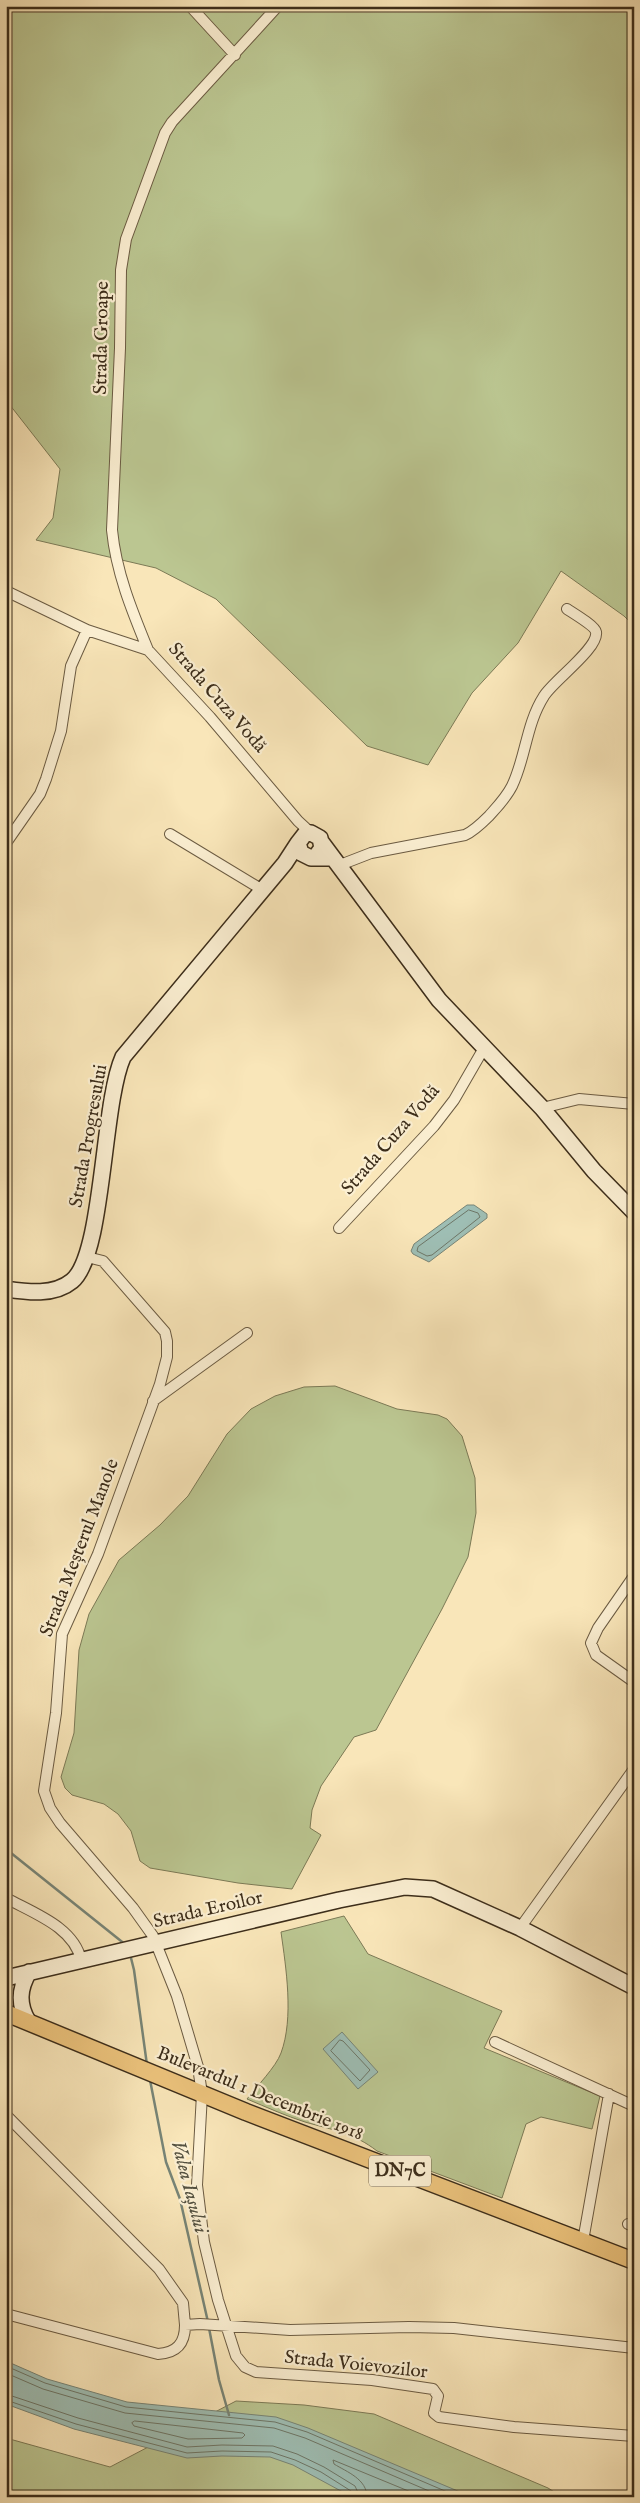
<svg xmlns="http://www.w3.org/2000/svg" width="640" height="2503" font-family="'IM FELL English',serif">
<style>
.green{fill:#bbc691;stroke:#7c7a56}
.water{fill:#9ebeb4;stroke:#778476}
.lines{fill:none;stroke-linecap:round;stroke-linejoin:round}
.shore{stroke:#6d7667;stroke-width:1}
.stream{stroke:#778476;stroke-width:2.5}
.street-casing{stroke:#6b5b42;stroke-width:12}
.secondary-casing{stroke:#3c2d1a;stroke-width:18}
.primary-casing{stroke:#3c2d1a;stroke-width:19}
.street{stroke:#fbefd2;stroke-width:10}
.secondary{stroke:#fbefd2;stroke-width:15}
.primary{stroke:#ecc37c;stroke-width:16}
.labels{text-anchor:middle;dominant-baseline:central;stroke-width:4.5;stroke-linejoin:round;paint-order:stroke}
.shield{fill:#fbefd2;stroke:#756751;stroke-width:1}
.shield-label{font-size:18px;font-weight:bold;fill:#3c2d1a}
.street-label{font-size:19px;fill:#3c2d1a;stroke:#fbefd2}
.water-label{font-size:20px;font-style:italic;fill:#545140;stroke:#fbefd2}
</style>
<rect width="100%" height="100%" fill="#f9e6b9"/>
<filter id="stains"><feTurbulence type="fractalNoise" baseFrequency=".004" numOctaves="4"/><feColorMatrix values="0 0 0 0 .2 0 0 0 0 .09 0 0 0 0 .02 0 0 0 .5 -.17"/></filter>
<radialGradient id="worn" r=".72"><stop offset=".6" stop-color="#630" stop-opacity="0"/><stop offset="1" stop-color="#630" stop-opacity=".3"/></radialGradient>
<path class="green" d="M6,6H634V626L624,616L561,571L518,643L472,693L428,765L367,746L216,599L156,568L36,540L53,518L60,469L6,400Z
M335,1386L397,1409L438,1415L447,1419L462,1436L475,1478L476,1513L468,1557L442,1609L376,1730L354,1737L321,1786L312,1810L310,1828L321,1835L292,1889L238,1883L150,1868L140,1861L131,1831L118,1814L104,1804L72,1795L65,1788L61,1777L74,1733L79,1650L89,1614L119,1560L160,1525L188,1496L227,1434L251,1409L275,1396L304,1387Z
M344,1916L368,1954L502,2011L484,2048L600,2096L592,2129L541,2117L526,2124L502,2198L377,2151C354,2133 333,2130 305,2122C286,2116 266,2107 247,2099C256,2087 276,2067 281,2053C294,2018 286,1968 281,1932Z
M236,2401L304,2405L374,2414L548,2488L562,2497H6V2438L110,2467Z"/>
<path class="water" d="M467,1205H474L487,1214V1218L429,1262L413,1254L411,1251L414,1244Z
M342,2032L378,2072L358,2089L323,2049Z
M6,2361L47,2379L127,2402L276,2417L308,2428L472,2497H352L293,2465L270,2457L222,2456L187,2458L74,2429L6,2404Z"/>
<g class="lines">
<path class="shore" d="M469,1210L478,1213L480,1217L432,1255L427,1256L417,1251L418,1247Z
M340,2040L343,2041L370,2070L360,2081L331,2051Z
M6,2366L45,2383L126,2407L275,2422L307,2432L459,2497
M6,2373L43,2389L125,2413L274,2428L305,2438L443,2497
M6,2394L78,2418L187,2447L222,2445L273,2446L297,2454L324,2467L355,2486L360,2497
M6,2400L76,2424L187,2453L222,2451L271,2452L295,2460L321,2472L351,2491L354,2497
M135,2421L243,2433L245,2435L242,2438L188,2439L134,2426L132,2423Z
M367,2497C367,2479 347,2472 334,2464L333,2460L423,2497"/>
<path class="stream" d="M6,1849L126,1945
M130,1954L134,1970L147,2065
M150,2080L166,2162L180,2199L208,2322
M209,2328L219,2380L229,2415"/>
<g class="street-casing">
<path id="street" d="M190,6L235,55
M6,591L87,630L148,650L210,717L298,821L311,833
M148,650C132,611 116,572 112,530L120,348L121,270L126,239L165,133L172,122L278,6
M170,834L261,889
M6,843L40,794L46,779L61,731L71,666L87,630
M340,865L371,853L465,835C474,831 482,823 489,816C497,807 506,798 512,786C526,757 526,724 544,696C553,681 599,648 596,632C595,626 573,613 567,609
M542,1108L579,1099L634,1104
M339,1228L434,1126L454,1100L484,1048
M87,1257L103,1261L165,1332L167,1341V1357L160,1384L98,1554L62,1634L56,1713L44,1791L50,1808L60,1823L133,1908L153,1936L177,1996L198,2067L202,2094L197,2185L204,2242L218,2300L236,2356L245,2367L256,2372L372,2380L433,2389L438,2396L434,2413L439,2417L514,2427L634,2436
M153,1401L247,1333
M634,1576L598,1628L591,1643L596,1655L634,1682
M6,1898C33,1913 74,1927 81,1960
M520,1928L634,1769
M495,2042L634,2106
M6,2115L159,2269L183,2303L185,2325
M628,2224L634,2226
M583,2241L609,2094
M6,2314L158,2354C177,2353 185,2343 185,2325L200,2324L290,2330L409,2327L454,2328L634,2348"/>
</g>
<g class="secondary-casing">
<path id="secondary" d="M322,843L439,1000L542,1108L594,1171L634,1212
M316,856L322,848L320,838L311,833L305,834L298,843L301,853L311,858H332
M6,1289C27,1292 54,1296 72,1281C104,1255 102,1104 123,1057L285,863L298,843
M6,1978L339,1900L405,1887L433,1889L520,1928L634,1987
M28,2021C18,2004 19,1989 29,1972"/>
</g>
<g class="primary-casing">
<path id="primary" d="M6,2013L246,2112L634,2261"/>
</g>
<use href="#street" class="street"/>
<use href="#secondary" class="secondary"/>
<use href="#primary" class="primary"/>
</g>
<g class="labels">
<rect class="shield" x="369" y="2155.5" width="62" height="31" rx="4"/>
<g class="shield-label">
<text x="400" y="2171">DN7C</text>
</g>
<g class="street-label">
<text transform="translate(102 338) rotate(-89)">Strada Groape</text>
<text transform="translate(217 698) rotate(49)">Strada Cuza Vodă</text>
<text transform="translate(89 1136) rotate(-80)">Strada Progresului</text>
<text transform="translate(391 1140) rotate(-49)">Strada Cuza Vodă</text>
<text transform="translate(80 1548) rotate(-69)">Strada Meșterul Manole</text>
<text transform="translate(208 1910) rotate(-13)">Strada Eroilor</text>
<text transform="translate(260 2094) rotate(22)">Bulevardul 1 Decembrie 1918</text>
<text transform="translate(356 2365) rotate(6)">Strada Voievozilor</text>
</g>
<g class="water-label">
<text transform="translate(189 2187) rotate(75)">Valea Iașului</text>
</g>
</g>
<rect width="640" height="2503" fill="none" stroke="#f9e6b9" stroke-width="25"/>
<rect x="8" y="8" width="625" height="2488" fill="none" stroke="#3c2d1a" stroke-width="2.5"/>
<rect x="12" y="12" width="615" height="2478" fill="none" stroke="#3c2d1a"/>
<rect width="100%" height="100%" filter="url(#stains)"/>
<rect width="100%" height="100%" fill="url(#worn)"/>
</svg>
